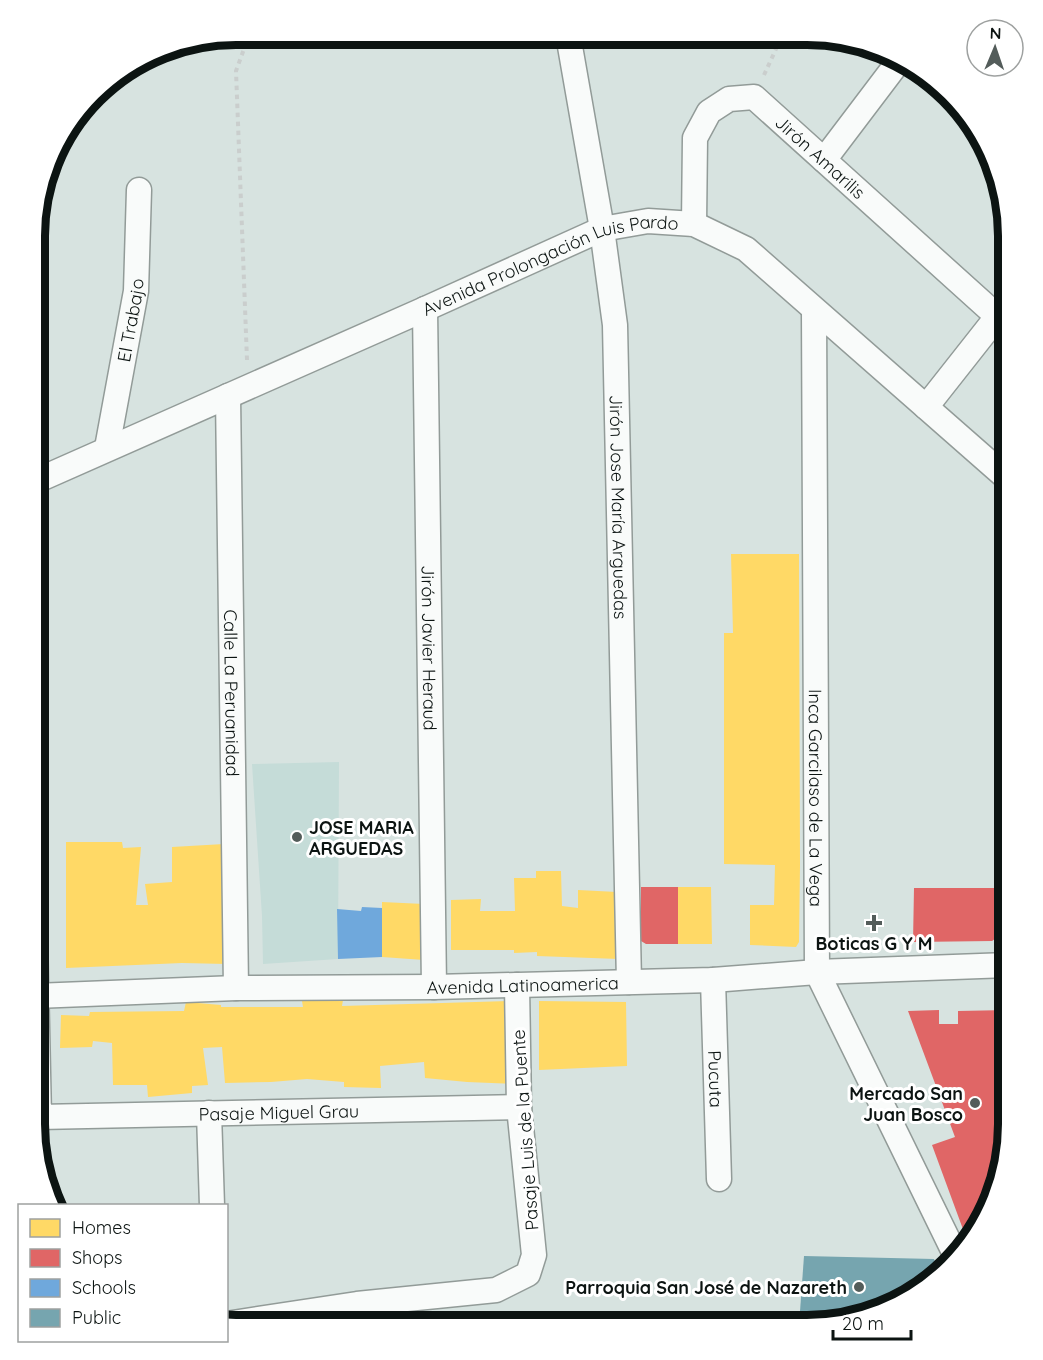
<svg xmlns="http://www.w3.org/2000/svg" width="1043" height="1360" font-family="Quicksand,sans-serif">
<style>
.built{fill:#c5dcd8}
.homes{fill:#ffd966}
.shops{fill:#e06666}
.schools{fill:#6fa8dc}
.public{fill:#76a5af}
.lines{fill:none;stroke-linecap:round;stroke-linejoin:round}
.minor-casing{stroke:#929b98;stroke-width:27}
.path{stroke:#cacecd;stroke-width:4;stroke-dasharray:4.5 4.5;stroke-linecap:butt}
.minor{stroke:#f9fbfa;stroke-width:24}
.poi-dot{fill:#535c5a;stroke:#fff;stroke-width:2}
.labels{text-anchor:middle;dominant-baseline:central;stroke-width:6;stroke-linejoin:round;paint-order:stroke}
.street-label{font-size:18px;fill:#0c1412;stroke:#fff}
.poi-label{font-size:18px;font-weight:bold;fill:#0c1412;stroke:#fff;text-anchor:end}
.rim{fill:none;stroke:#0c1412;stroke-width:8}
</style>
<rect width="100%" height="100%" fill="#d7e3e0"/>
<path class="built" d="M339,762L338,959L263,964L262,916L252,764Z"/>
<path class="homes" d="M731,554H799L800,865L799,942L796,947L750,945V905H774L775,865L724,864V633H733Z
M66,842H122L123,848L141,847L136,905H148L145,884L172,882V847L224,844L227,964L182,963L66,968Z
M536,871H561L562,906L578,908V890L617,892L619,959L537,956V952L514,953V950H451V900L481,899L480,911H515L514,878H536Z
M678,887H711L712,944H678Z
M382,902L424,904V960L382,957Z
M343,1000L342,1006L509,1001L513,1084L467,1082L425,1078L424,1062L380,1066L381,1088L344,1087V1082L307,1079L271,1082L225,1083L222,1047L203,1048L208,1085L192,1086V1093L148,1097L147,1085H113L112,1043L93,1041L92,1047L60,1048L61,1015L89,1016L90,1012L184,1011L186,1002L221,1005V1007H303L302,1001Z
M539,1001L626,1002L627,1066L539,1070Z"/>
<path class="shops" d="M641,887H678V944H646L641,941Z
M914,888H998L999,936L992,941L913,942Z
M939,1010V1024H958V1011L1008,1010V1138L978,1227L964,1232L932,1145L955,1137L908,1011Z"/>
<path class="schools" d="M362,907L382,908V957L338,959L337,909L361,911Z"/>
<path class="public" d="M804,1256L934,1259L938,1269L897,1305L808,1325H799Z"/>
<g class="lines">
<g class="minor-casing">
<g id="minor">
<path id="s1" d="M568,35L602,229L615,325L629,982"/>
<path d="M824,160L899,61"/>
<path id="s2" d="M694,224L695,138L709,112L729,99L754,97L1008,326"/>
<path id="s3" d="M425,309L434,987"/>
<path id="s4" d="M814,310L817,972L955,1254"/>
<path id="s5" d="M228,396L236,988"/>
<path d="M926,407L1008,303"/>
<path id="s6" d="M107,448L136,291L139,190"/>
<path id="s7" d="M36,481L425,309L602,229L648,221L694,224L746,249L1008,479"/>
<path id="s8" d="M35,937L39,1117L519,1107"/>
<path id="s9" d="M713,980L719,1179"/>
<path id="s10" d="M35,996L236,988L434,987L713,980L817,972L1008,965"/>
<path d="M209,1113L212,1206"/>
<path d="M226,1324L357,1304L496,1290L528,1274L534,1255L519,1107L517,985"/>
</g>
</g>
<path class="path" d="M764,75L782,36
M247,360L236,71L249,35"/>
<use href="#minor" class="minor"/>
</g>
<g class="poi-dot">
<circle cx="297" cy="837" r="6"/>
<path d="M871 914h6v6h6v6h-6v6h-6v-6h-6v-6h6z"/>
<circle cx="975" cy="1103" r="6"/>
<circle cx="859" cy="1287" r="6"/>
</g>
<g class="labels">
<g class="street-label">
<text stroke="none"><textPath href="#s2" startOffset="254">Jirón Amarilis</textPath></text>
<text stroke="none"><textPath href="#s7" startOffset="560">Avenida Prolongación Luis Pardo</textPath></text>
<text stroke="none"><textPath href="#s6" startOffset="130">El Trabajo</textPath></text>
<text stroke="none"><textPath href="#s1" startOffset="476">Jirón Jose María Arguedas</textPath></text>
<text stroke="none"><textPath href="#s3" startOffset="339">Jirón Javier Heraud</textPath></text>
<text stroke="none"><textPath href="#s5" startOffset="297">Calle La Peruanidad</textPath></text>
<text stroke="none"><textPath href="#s4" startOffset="488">Inca Garcilaso de La Vega</textPath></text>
<text stroke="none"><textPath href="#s10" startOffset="488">Avenida Latinoamerica</textPath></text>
<text stroke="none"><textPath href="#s9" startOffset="99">Pucuta</textPath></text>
<text stroke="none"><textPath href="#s8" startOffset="420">Pasaje Miguel Grau</textPath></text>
<text transform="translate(525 1130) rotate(-94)">Pasaje Luis de la Puente</text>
</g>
<g class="poi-label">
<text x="309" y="827" text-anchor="start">JOSE MARIA<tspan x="309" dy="21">ARGUEDAS</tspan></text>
<text x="874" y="943" text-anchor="middle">Boticas G Y M</text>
<text x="963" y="1093">Mercado San<tspan x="963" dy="21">Juan Bosco</tspan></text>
<text x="847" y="1287">Parroquia San José de Nazareth</text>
</g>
</g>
<path d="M0 0H1043V1360H0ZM236 45H807A191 191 0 0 1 998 236V1124A191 191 0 0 1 807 1315H236A191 191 0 0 1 45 1124V236A191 191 0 0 1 236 45Z" fill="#fff" fill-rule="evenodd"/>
<path class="rim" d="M236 45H807A191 191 0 0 1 998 236V1124A191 191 0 0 1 807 1315H236A191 191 0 0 1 45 1124V236A191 191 0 0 1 236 45Z"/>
<rect x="18" y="1204" width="210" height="138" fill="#ffffff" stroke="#9ea1a0" stroke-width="1.5"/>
<rect x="30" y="1219" width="30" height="18" fill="#ffd966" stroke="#9ea1a0" stroke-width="1.5"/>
<text x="72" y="1234" font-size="18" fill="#0c1412">Homes</text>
<rect x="30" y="1249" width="30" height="18" fill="#e06666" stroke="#9ea1a0" stroke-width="1.5"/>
<text x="72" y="1264" font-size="18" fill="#0c1412">Shops</text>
<rect x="30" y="1279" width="30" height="18" fill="#6fa8dc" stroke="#9ea1a0" stroke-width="1.5"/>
<text x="72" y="1294" font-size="18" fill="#0c1412">Schools</text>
<rect x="30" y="1309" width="30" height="18" fill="#76a5af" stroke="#9ea1a0" stroke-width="1.5"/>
<text x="72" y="1324" font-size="18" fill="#0c1412">Public</text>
<g transform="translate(995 48) rotate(2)"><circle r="28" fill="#ffffff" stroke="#9ea1a0" stroke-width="1.5"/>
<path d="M0-4.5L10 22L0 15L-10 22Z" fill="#535c5a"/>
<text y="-9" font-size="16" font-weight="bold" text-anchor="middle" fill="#0c1412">N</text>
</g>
<path d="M833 1330v9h78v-9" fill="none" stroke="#0c1412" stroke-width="3"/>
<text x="842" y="1330" font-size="18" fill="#0c1412" stroke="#ffffff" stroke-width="4.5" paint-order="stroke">20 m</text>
</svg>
